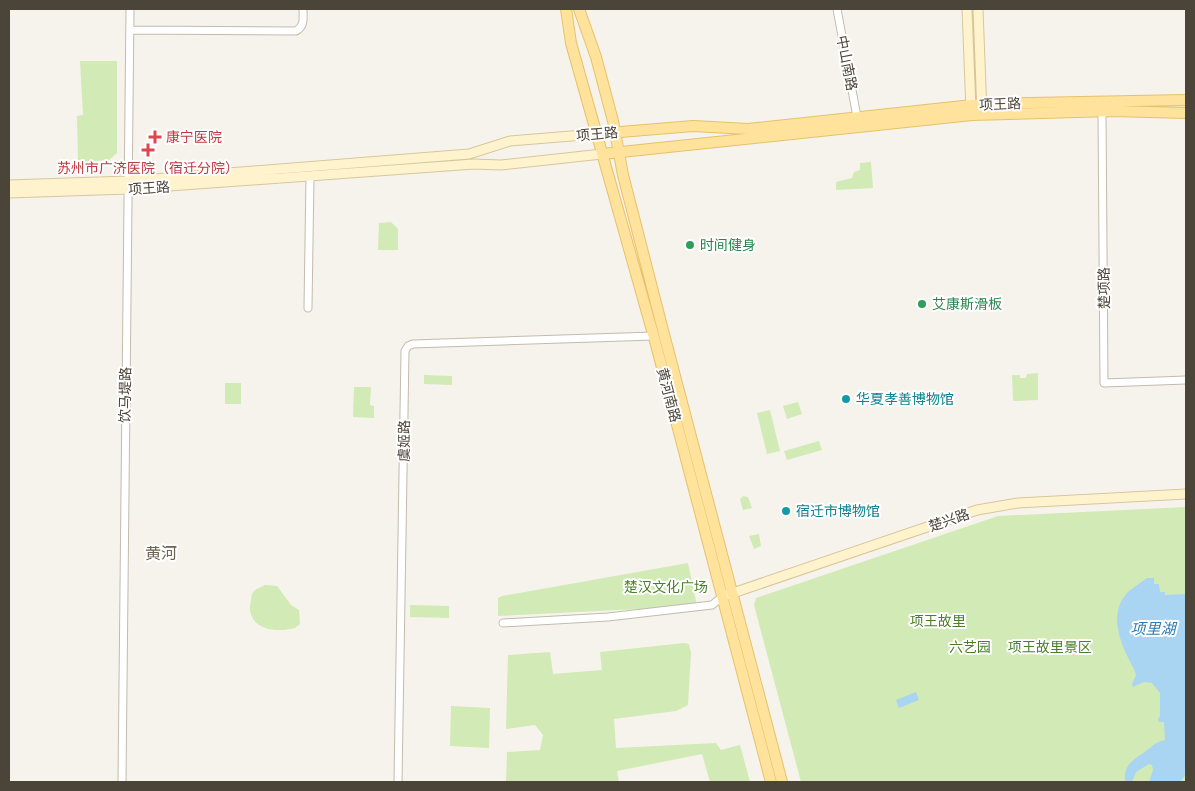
<svg xmlns="http://www.w3.org/2000/svg" width="1195" height="791" font-family="'Asap Condensed','Noto Sans SC',sans-serif">
<style>
.green{fill:#d2eab5}
.water{fill:#a9d4f2}
.lines{fill:none;stroke-linecap:round;stroke-linejoin:round}
.street-casing{stroke:#c2bbae;stroke-width:9}
.secondary-casing{stroke:#d6c79b;stroke-width:11}
.primary-casing{stroke:#e6c16a;stroke-width:12}
.street{stroke:#fff;stroke-width:7}
.secondary{stroke:#fff3cd;stroke-width:9}
.primary{stroke:#ffe39c;stroke-width:10}
.health-dot{fill:#e0444e;stroke:#fff;stroke-width:2}
.leisure-dot{fill:#2e9e5b;stroke:#fff;stroke-width:2}
.culture-dot{fill:#0f9aa8;stroke:#fff;stroke-width:2}
.labels{text-anchor:middle;dominant-baseline:central;stroke-width:4;stroke-linejoin:round;paint-order:stroke}
.street-label{font-size:14px;fill:#4b4439;stroke:#fff}
.health-label{font-size:14px;fill:#be3a42;stroke:#fff;text-anchor:start}
.leisure-label{font-size:14px;fill:#27864d;stroke:#fff;text-anchor:start}
.culture-label{font-size:14px;fill:#0d838f;stroke:#fff;text-anchor:start}
.park-label{font-size:14px;fill:#4a7f2a;stroke:#fff}
.water-label{font-size:15px;font-style:italic;fill:#2e7ab2;stroke:#fff}
.quarter-label{font-size:16px;fill:#6e6250;stroke:#fff}
</style>
<rect width="100%" height="100%" fill="#f6f3ec"/>
<path class="green" d="M80,61H117V153L109,160L78,162L77,116L83,115Z
M871,162L873,188L836,190V182L852,178L854,172L860,170V163Z
M391,222L398,229V250H378L379,223Z
M1038,373V400L1013,401L1012,375H1020V378H1026L1027,374Z
M424,375L452,376V385L424,384Z
M225,383H241V404H225Z
M354,387H371L370,405L374,406V418L353,417Z
M798,402L802,414L787,419L783,406Z
M770,410L780,451L767,454L757,413Z
M819,441L822,450L787,460L784,451Z
M743,496L748,497L752,508L743,510L740,499Z
M1186,507V782H801L754,605L756,598L998,516Z
M759,534L761,546L754,549L749,536Z
M688,563L697,606L498,616V598L502,596Z
M265,585L277,586L291,605L299,610L300,624L295,628C277,633 249,630 250,606C251,602 251,594 254,591C257,588 262,587 265,585Z
M410,605L449,606V618L410,617Z
M684,643L689,644L691,653L688,705L676,711L614,719L616,748L716,743L721,750L740,745L750,782H710L702,754L617,771L619,782H506L507,752L540,750L543,735L535,725L506,729L508,655L550,652L553,674L602,670L600,652Z
M451,706L490,708L489,748L450,746Z"/>
<path class="water" d="M1147,578H1154V584H1159L1160,592H1165V595L1186,594V774L1180,782H1149L1153,770L1152,765L1149,764L1136,772L1132,782H1125C1124,766 1130,762 1142,754C1151,748 1154,742 1165,740L1164,722H1159L1158,719L1160,716V693L1152,683L1144,682L1133,687L1132,684L1136,675L1134,669C1122,647 1106,615 1128,592C1133,587 1141,583 1147,578Z
M916,692L919,700L899,708L896,700Z"/>
<g class="lines">
<g class="street-casing">
<path id="street" d="M837,9L857,117
M130,30L296,31C305,26 303,18 303,9
M1102,111L1104,383L1186,380
M308,308L310,176
M503,623L608,617L712,605L722,597
M122,782L130,9
M398,782L405,351L408,346L413,344L654,336"/>
</g>
<g class="secondary-casing">
<path id="secondary" d="M967,9L971,111
M978,9L982,114
M9,185L128,181L469,154L510,141L596,134
M9,193L128,189L474,164L501,165L602,154
M727,595L977,510L1018,503L1186,494"/>
</g>
<g class="primary-casing">
<path id="primary" d="M566,9L571,43L655,341L771,782
M579,9L596,57L613,121L623,175L665,338L782,782
M596,134L693,126L748,129L982,104L1186,100
M602,154L972,115L1112,111L1186,113"/>
</g>
<use href="#street" class="street"/>
<use href="#secondary" class="secondary"/>
<use href="#primary" class="primary"/>
</g>
<g class="health-dot">
<path d="M152.5 129.5h5v5h5v5h-5v5h-5v-5h-5v-5h5z"/>
<path d="M145.5 142.5h5v5h5v5h-5v5h-5v-5h-5v-5h5z"/>
</g>
<g class="leisure-dot">
<circle cx="690" cy="245" r="5"/>
<circle cx="922" cy="304" r="5"/>
</g>
<g class="culture-dot">
<circle cx="846" cy="399" r="5"/>
<circle cx="786" cy="511" r="5"/>
</g>
<g class="labels">
<g class="street-label">
<text transform="translate(847 63) rotate(79)">中山南路</text>
<text transform="translate(1000 104) rotate(-2)">项王路</text>
<text transform="translate(597 134) rotate(-5)">项王路</text>
<text transform="translate(149 188) rotate(-4)">项王路</text>
<text transform="translate(1104 288) rotate(-91)">楚项路</text>
<text transform="translate(125 395) rotate(-89)">饮马堤路</text>
<text transform="translate(669 395) rotate(75)">黄河南路</text>
<text transform="translate(404 441) rotate(-89)">虞姬路</text>
<text transform="translate(949 520) rotate(-19)">楚兴路</text>
</g>
<g class="health-label">
<text x="166" y="137">康宁医院</text>
<text x="148" y="168" text-anchor="middle">苏州市广济医院（宿迁分院）</text>
</g>
<g class="leisure-label">
<text x="700" y="245">时间健身</text>
<text x="932" y="304">艾康斯滑板</text>
</g>
<g class="culture-label">
<text x="856" y="399">华夏孝善博物馆</text>
<text x="796" y="511">宿迁市博物馆</text>
</g>
<g class="park-label">
<text x="666" y="587">楚汉文化广场</text>
<text x="938" y="621">项王故里</text>
<text x="970" y="647">六艺园</text>
<text x="1050" y="647">项王故里景区</text>
</g>
<g class="water-label">
<text x="1153" y="628">项里湖</text>
</g>
<g class="quarter-label">
<text x="161" y="553">黄河</text>
</g>
</g>
<rect width="1195" height="791" fill="none" stroke="#4b4439" stroke-width="20"/>
</svg>
